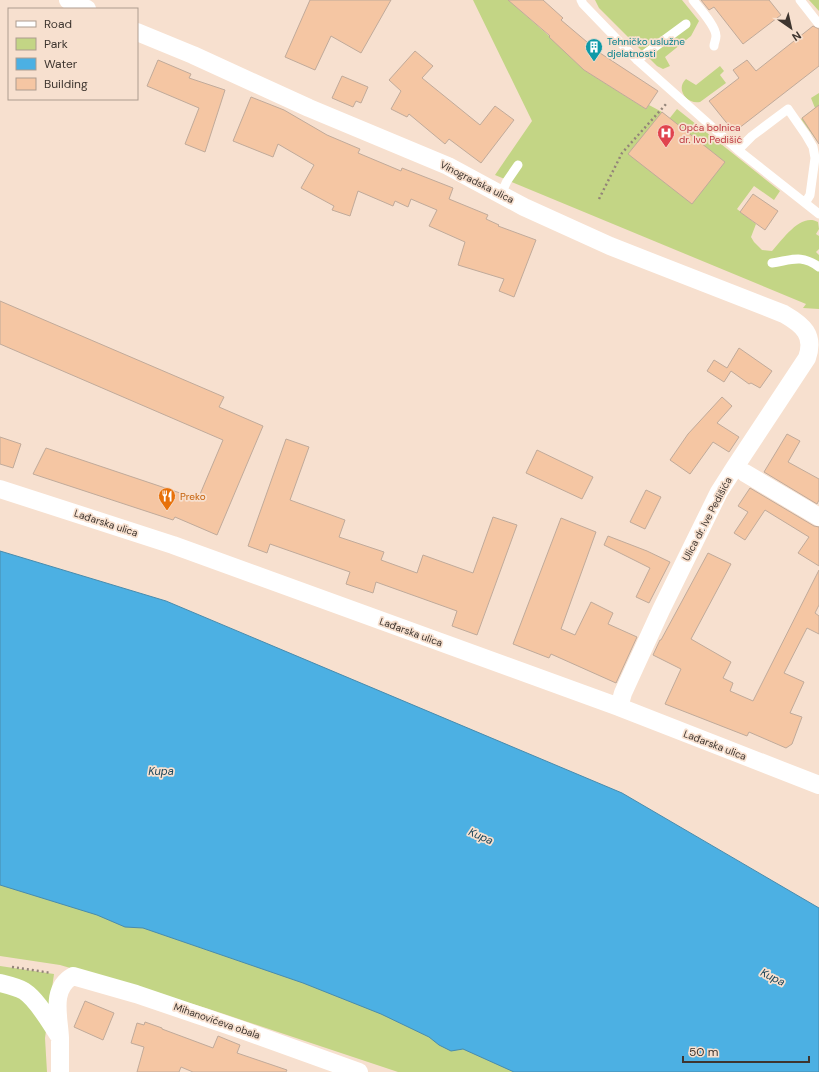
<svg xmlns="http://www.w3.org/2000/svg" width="819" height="1072" font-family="'DM Sans',sans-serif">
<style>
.green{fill:#c3d585}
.water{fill:#4cb0e3;stroke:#488bad}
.building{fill:#f5c6a3;stroke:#c0aa9a}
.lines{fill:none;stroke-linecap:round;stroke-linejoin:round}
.path{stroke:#938479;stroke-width:2.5;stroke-dasharray:2 3;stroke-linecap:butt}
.lane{stroke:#fff;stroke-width:9}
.street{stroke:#fff;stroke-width:18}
.labels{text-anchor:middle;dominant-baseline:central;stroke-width:3.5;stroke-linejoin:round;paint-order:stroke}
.culture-label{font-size:10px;fill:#0d838f;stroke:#f7e0cf;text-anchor:start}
.health-label{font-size:10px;fill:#be3a42;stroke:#f7e0cf;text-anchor:start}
.street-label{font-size:10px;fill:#3e352f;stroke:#f7e0cf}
.food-label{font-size:10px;fill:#c56008;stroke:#f7e0cf;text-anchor:start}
.water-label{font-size:11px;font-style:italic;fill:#1b455a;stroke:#f7e0cf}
</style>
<rect width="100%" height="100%" fill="#f7e0cf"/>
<path class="green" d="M473,0H516L513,4L548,35L584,70L646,109L649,105L662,112L669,119L677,109L780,191L774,200L754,186L737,209L756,224L751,237L754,242L762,250L772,251C782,240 801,212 818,222L819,229L816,234L819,236V249L816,252L819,255V309L803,308L806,304L495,175L532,121Z
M595,0H682L699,21L691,36L665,57L670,66L663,69L657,66L599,8Z
M809,0H819V11Z
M720,66L724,71L720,75L726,83L700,102C687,105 675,89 686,79L696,85Z
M819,93V140L817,141L801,119L815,108L811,98Z
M0,753L706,1072H398L206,1008L60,965L0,956Z
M0,966L54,974L45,1038L47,1072H0Z"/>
<path class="water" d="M0,551L166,601L622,793L819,908V1072H514L463,1049L451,1051L439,1045L429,1037L381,1014L303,983L143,928L125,927L97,915L0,885Z"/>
<path class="building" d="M310,0H391L361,53L331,36L315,70L285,57Z
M508,0H543L563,18L561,20L600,53L658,91L646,109L584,70L549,37L550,36Z
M701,0H769L781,15L743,44L714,7L709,10Z
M813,26L819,29V66L734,132L709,101L739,78L733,70L747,60L756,71Z
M415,51L433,66L422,78L480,125L495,106L514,120L481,163L449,139L445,144L409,114L407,117L391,109L401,91L389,80Z
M158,60L191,74L189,78L225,90L205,152L185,144L199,108L147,86Z
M342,76L368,87L361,103L356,101L353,107L332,98Z
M251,97L284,110L327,135L360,149L358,153L401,171L402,168L453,188L449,199L488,215L486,219L499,225L498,226L536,240L514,297L499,291L504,279L458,265L465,242L429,226L437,210L411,199L408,207L395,201L393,206L358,191L350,216L332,210L334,206L301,188L314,165L278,144L273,157L233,141Z
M819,105V144L802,118Z
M662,112L725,162L692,204L628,154Z
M753,194L778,211L765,230L740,212Z
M0,301L224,397L219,407L263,426L217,535L175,517L173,520L33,474L46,448L198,499L223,440L0,344Z
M739,348L772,371L760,388L751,383L749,384L731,371L724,382L707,371L714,360L727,368Z
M722,397L732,406L717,423L739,437L729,452L713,442L690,474L670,460L688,434Z
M787,434L800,441L788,462L819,479V500L817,504L764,472Z
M0,437L21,444L13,468L0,464Z
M286,439L309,447L290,500L345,520L339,537L384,552L381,560L417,573L423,555L473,573L493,517L517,525L477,635L452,626L457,611L376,582L373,593L346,584L350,572L270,544L267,553L248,546Z
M537,450L593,477L582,499L526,473Z
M750,488L814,526L819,527V566L798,553L809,537L765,510L745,540L734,533L748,512L738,506Z
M646,490L661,497L645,529L630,522Z
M561,518L596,532L561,629L575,635L591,602L613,613L608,624L637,637L616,683L551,654L549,658L513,644Z
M608,536L647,551L670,562L649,603L636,597L650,568L604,545Z
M708,553L731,564L691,639L731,662L723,678L733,683L730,691L753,701L819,570V605L815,613L819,616V634L807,628L784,673L804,682L790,713L802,717L792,744L786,748L749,732L747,736L665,704L681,669L653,655L660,640H661Z
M85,1001L114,1013L103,1040L74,1027Z
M145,1022L162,1028V1029L213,1048L218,1036L240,1045L237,1053L287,1070L286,1072H193L181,1067L179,1072H137L144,1047L131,1043L137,1023L144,1025Z"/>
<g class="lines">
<path class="path" d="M599,199L622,153L667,103
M12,967L51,973"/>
<path class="lane" d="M581,0L583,4L637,60L738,150L819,214
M693,0C699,8 716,26 716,36C716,40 714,43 714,46
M800,0L818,23
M637,60L686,24
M738,150L752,136L788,109L806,135L813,147L815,158L810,195L805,203
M501,194L507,181L518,165
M772,263C792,260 801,254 819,267"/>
<path class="street" d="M68,0L87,9
M137,32L193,55L309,108L448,166L524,207L610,246L784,314C803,325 815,335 807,358L735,467L719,492L661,610L623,693L619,707
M745,473L819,517
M0,489L173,545L619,707L819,785
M0,983C8,985 17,987 24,991C38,1000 50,1023 59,1036
M60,1072C60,1061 60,1049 60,1038C59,1016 50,989 73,976L136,994L245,1031L359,1072"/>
</g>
<defs>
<g id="building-pin" transform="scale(0.9)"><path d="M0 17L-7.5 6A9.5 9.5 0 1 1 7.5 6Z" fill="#0f9aa8" stroke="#f7e0cf"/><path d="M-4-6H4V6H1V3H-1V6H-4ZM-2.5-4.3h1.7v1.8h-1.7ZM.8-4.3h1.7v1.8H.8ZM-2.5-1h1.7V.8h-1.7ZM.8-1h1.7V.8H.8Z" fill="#fff"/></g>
<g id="hospital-pin" transform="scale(0.9)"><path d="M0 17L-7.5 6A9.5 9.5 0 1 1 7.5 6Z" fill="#e0444e" stroke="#f7e0cf"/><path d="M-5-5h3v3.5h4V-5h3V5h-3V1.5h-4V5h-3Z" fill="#fff"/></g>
<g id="restaurant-pin" transform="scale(0.9)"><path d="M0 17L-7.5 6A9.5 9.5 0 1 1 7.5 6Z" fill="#e8710a" stroke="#f7e0cf"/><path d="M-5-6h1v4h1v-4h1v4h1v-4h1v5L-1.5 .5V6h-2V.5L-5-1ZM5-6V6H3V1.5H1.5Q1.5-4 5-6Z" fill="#fff"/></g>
</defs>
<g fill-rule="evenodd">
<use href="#building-pin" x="594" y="47"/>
<use href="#hospital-pin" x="666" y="133"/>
<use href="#restaurant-pin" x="167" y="496"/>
</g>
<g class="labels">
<g class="culture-label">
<text x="607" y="41">Tehničko uslužne<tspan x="607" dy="12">djelatnosti</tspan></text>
</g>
<g class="health-label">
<text x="679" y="127">Opća bolnica<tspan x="679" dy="12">dr. Ivo Pedišić</tspan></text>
</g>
<g class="street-label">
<text transform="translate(477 182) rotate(27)">Vinogradska ulica</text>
<text transform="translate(707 519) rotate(-62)">Ulica dr. Ive Pedišića</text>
<text transform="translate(106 523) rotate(18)">Lađarska ulica</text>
<text transform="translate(411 632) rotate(20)">Lađarska ulica</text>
<text transform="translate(715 745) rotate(21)">Lađarska ulica</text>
<text transform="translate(217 1021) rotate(19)">Mihanovićeva obala</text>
</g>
<g class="food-label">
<text x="180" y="496">Preko</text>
</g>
<g class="water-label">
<text x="161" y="771">Kupa</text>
<text transform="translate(481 836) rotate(24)">Kupa</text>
<text transform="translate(773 977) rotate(26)">Kupa</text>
</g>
</g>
<rect x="8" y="8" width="130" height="92" fill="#f7e0cf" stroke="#ad9c8f"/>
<rect x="16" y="21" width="20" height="6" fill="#ffffff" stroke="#ad9c8f"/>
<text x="44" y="28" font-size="12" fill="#3e352f">Road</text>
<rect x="16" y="38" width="20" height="12" fill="#c3d585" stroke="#ad9c8f"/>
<text x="44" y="48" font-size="12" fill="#3e352f">Park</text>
<rect x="16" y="58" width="20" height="12" fill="#4cb0e3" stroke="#ad9c8f"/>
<text x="44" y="68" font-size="12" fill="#3e352f">Water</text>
<rect x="16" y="78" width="20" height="12" fill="#f5c6a3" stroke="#ad9c8f"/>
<text x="44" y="88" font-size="12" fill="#3e352f">Building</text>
<g transform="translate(791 28) rotate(146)" stroke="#f7e0cf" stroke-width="3" paint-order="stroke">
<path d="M0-3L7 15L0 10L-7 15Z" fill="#3e352f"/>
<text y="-6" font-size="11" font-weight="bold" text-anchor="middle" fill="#3e352f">N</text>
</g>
<path d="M683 1056v6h126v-6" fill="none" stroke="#3e352f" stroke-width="2"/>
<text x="689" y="1056" font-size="12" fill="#3e352f" stroke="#f7e0cf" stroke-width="3" paint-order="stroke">50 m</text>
</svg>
